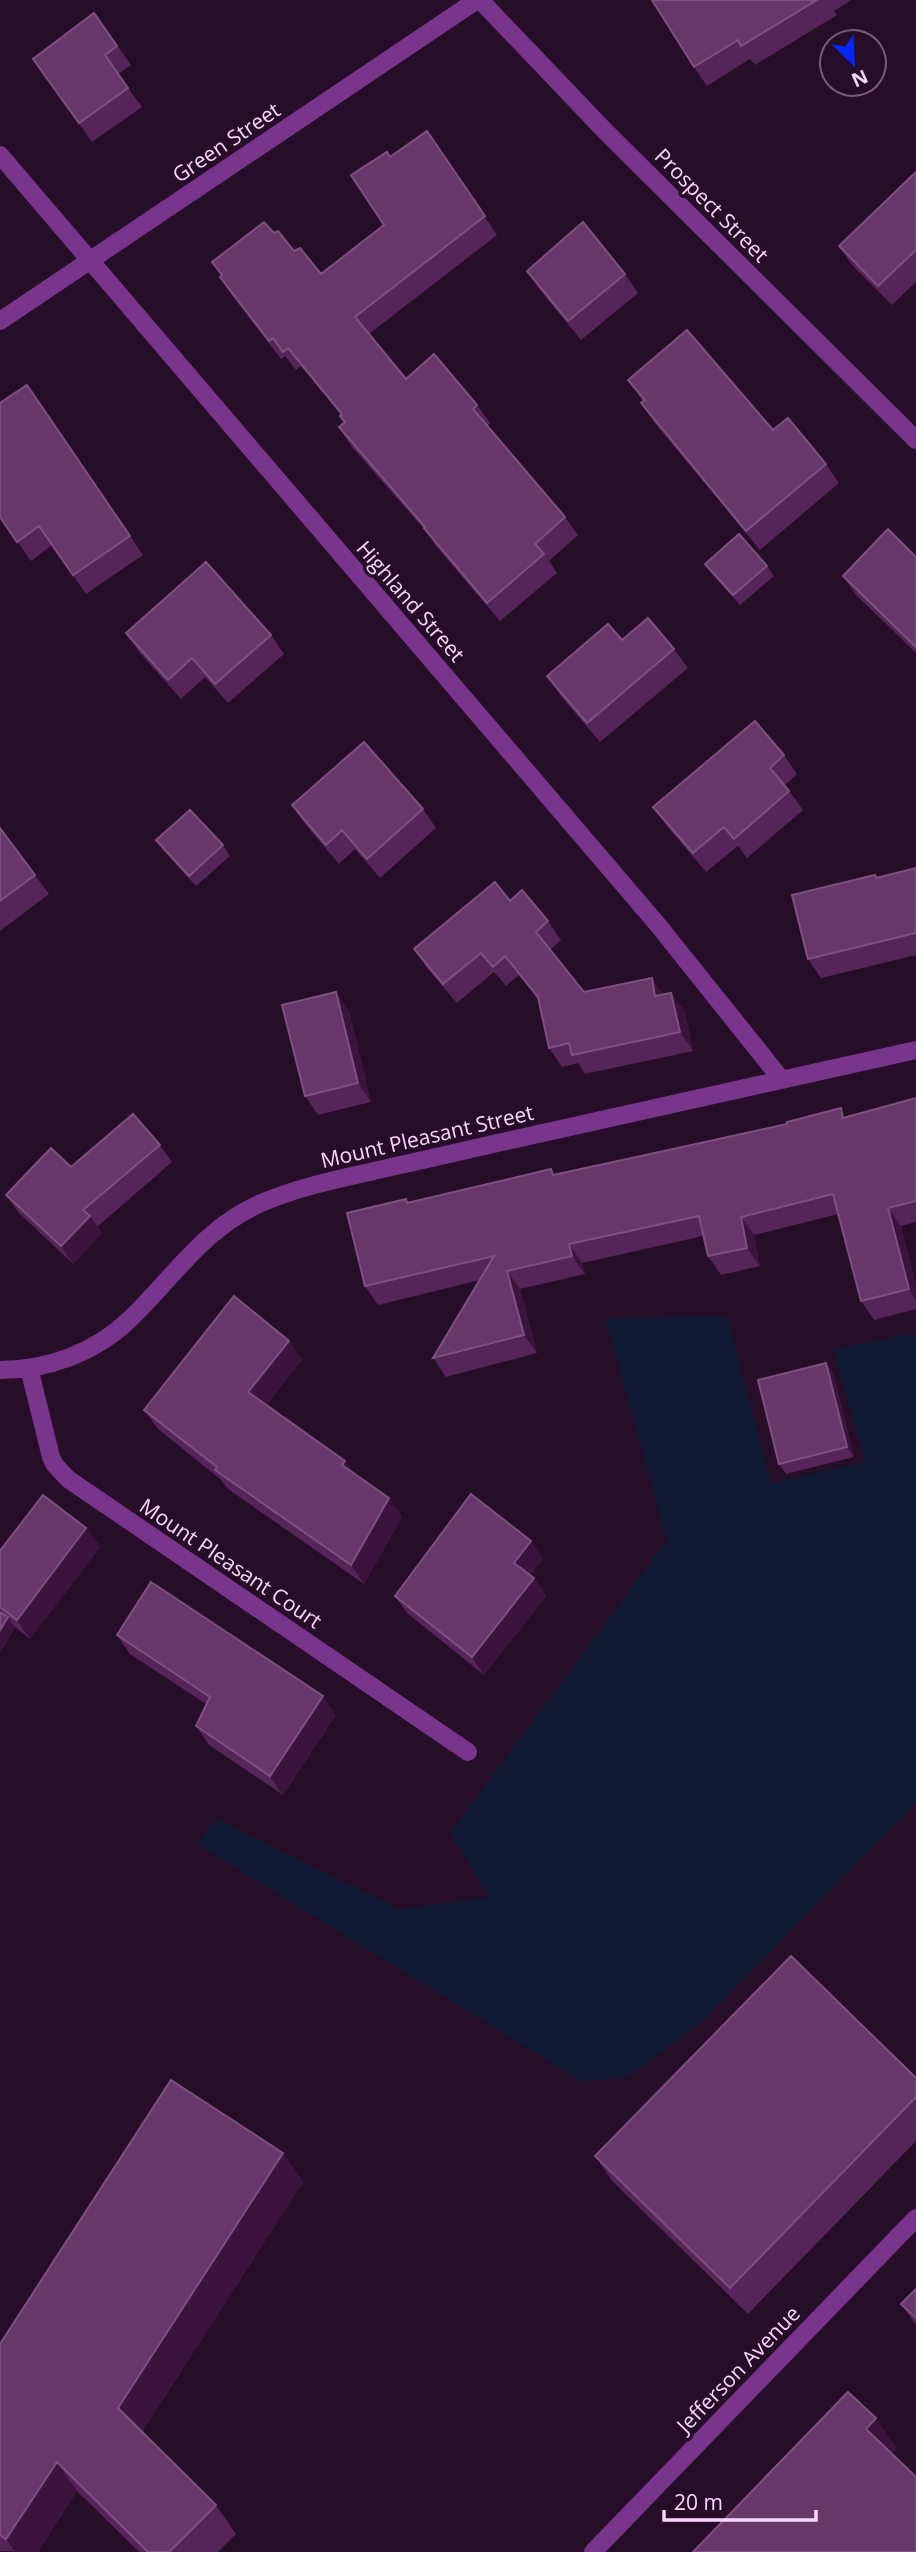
<svg xmlns="http://www.w3.org/2000/svg" width="916" height="2552" font-family="'Open Sans',sans-serif">
<style>
.green{fill:#101a33}
.lines{fill:none;stroke-linecap:round;stroke-linejoin:round}
.minor{stroke:#79348c;stroke-width:18}
.wall{fill:#552458}
.shaded-wall{fill:#3b133d}
.building{fill:#67376a;stroke:#7e5081;stroke-width:2}
.labels{text-anchor:middle;dominant-baseline:central;stroke-width:7;stroke-linejoin:round;paint-order:stroke}
.street-label{font-size:21px;fill:#f9d5ff;stroke:#260d28}
</style>
<rect width="100%" height="100%" fill="#260d28"/>
<path class="green" d="M727,1316L771,1483L865,1462L833,1349L913,1333L916,1336V1803L702,2022L627,2078L581,2081L197,1844L216,1818L399,1909L489,1897L450,1833L667,1540L605,1318Z"/>
<g class="lines">
<path class="minor" d="M480,0L606,132L916,440
M0,155L658,925L782,1080
M0,321L477,0
M29,1368L51,1457L55,1465L68,1479L468,1752
M0,1370C47,1370 95,1353 130,1319C172,1279 203,1229 259,1204C293,1189 329,1181 365,1173C408,1163 451,1154 493,1144C634,1113 775,1082 916,1050
M593,2552L916,2218"/>
</g>
<path class="wall" d="M652,0H851L834,11L837,15L755,65L750,59L707,86L694,67Z
M94,13L131,65L118,74L142,107L92,142L33,59Z
M427,131L497,235L369,334L406,379L477,405L490,423L487,426L565,517L578,535L549,561L557,573L500,621L436,546L425,530L351,446L339,427L344,422L340,416L341,415L301,366L296,370L285,356L281,359L232,295L220,277L222,275L212,262L274,233L321,274L384,225L390,157Z
M916,172V282L892,305L852,265L839,246Z
M527,271L625,274L638,293L581,340L540,290Z
M628,380L773,430L826,464L839,483L760,550L654,422L641,403L643,401Z
M27,385L143,555L86,594L52,545L31,561L0,517Z
M916,557V653L856,595L843,576Z
M705,564L767,566L774,576L740,605L712,574Z
M126,633L271,635L284,654L228,703L205,677L181,699L139,652Z
M622,640L674,649L688,668L600,742L560,695L547,676Z
M784,755L797,774L785,785L803,810L747,858L738,846L706,872L667,826L653,807Z
M292,805L423,809L436,828L380,878L355,849L339,864L305,824Z
M0,828L49,894L0,931Z
M156,840L223,845L230,856L196,886L163,850Z
M916,868V955L821,978L808,959L875,875L877,878Z
M510,901L548,921L561,940L550,950L584,992L664,995L671,993L685,1012L693,1051L585,1074L578,1063L562,1067L549,1048L539,1000L519,975L506,986L494,972L457,1003L427,968L414,949Z
M349,1011L371,1102L318,1115L305,1096Z
M916,1098V1222L901,1226L916,1285V1309L874,1320L861,1301L838,1214L754,1235L760,1266L721,1275L708,1256L703,1236L582,1263L585,1274L520,1289L537,1353L446,1377L433,1358L480,1280L378,1305L365,1286L408,1202L847,1117Z
M160,1145L172,1162L97,1227L102,1233L73,1264L19,1213L6,1195L71,1167Z
M289,1341L302,1360L266,1405L354,1474L389,1498L402,1517L364,1584L228,1489L220,1479L158,1429L144,1410Z
M826,1363L833,1373L854,1457L786,1474L779,1464Z
M86,1528L100,1547L30,1639L15,1627L0,1653V1551Z
M543,1559L530,1575L534,1578L546,1596L484,1675L407,1613L395,1596Z
M117,1635L336,1715L283,1795L209,1745L196,1726L206,1704L130,1654Z
M916,2078V2141L748,2314L613,2182L595,2156Z
M283,2153L303,2182L142,2432L216,2505L236,2534L218,2552H139L77,2491L38,2552L0,2551V2344Z
M916,2289V2325L901,2304Z"/>
<path class="shaded-wall" d="M652,978L665,997L655,996Z
M336,992L349,1011L371,1102L358,1083Z
M671,993L685,1012L693,1051L680,1032Z
M888,1208L901,1226L916,1285V1300L909,1289Z
M90,1216L102,1233L73,1264L61,1246Z
M741,1217L754,1235L760,1266L747,1248Z
M569,1244L582,1263L585,1274L572,1256Z
M507,1271L520,1289L537,1353L524,1335Z
M289,1341L302,1360L261,1411L248,1392Z
M826,1363L833,1373L854,1457L847,1447Z
M345,1461L359,1480L342,1465Z
M389,1498L402,1517L364,1584L351,1565Z
M86,1528L100,1547L30,1639L17,1620Z
M531,1541L543,1559L527,1580L514,1563Z
M534,1578L546,1596L484,1675L472,1657Z
M8,1617L15,1627L0,1653V1630Z
M323,1696L336,1715L283,1795L270,1776Z
M283,2153L303,2182L138,2438L118,2408Z
M876,2418L897,2449L887,2460L866,2429Z
M57,2462L77,2491L38,2552H15L6,2539Z"/>
<path class="building" d="M652,0H817L741,46L738,40L694,67Z
M94,13L117,46L105,55L128,88L79,123L33,59Z
M427,131L485,216L355,317L406,379L434,354L477,405L473,409L565,517L535,544L544,554L487,603L424,528L425,527L339,427L345,422L340,416L342,414L288,348L283,352L273,338L269,341L220,277L222,275L212,262L264,222L274,233L278,231L294,251L300,248L321,274L384,225L351,175L387,152L390,157Z
M916,172V250L878,286L839,246Z
M583,222L625,274L568,321L527,271Z
M687,330L773,430L788,418L826,464L746,531L641,403L645,400L628,380Z
M27,385L130,536L73,575L39,526L17,542L0,517V403Z
M888,529L916,557V647L843,576Z
M739,534L767,566L733,595L705,564Z
M206,562L271,635L215,684L192,658L168,680L126,633Z
M648,618L674,649L587,723L547,676L608,624L622,640Z
M755,721L784,755L770,768L789,791L734,839L724,827L693,853L653,807Z
M364,742L423,809L367,859L342,830L326,845L292,805Z
M190,810L223,845L189,876L156,840Z
M0,828L35,875L0,901Z
M916,868V933L808,959L792,895L875,875L876,878Z
M495,882L510,901L522,890L548,921L536,932L584,992L652,978L655,996L671,993L680,1032L572,1055L569,1043L549,1048L538,997L505,956L493,967L481,953L443,984L414,949Z
M336,992L358,1083L305,1096L282,1005Z
M916,1098V1201L888,1208L909,1289L861,1301L833,1194L741,1217L747,1248L708,1256L699,1216L569,1244L572,1256L507,1271L524,1335L433,1358L494,1256L365,1286L347,1213L406,1199L407,1203L551,1169L553,1175L664,1151L787,1124V1122L841,1108L843,1118Z
M133,1114L160,1145L83,1210L90,1216L61,1246L6,1195L51,1148L71,1167Z
M234,1296L289,1341L248,1392L345,1461L342,1465L389,1498L351,1565L215,1470L217,1467L144,1410Z
M826,1363L847,1447L779,1464L758,1380Z
M471,1494L531,1541L514,1563L534,1578L472,1657L395,1596Z
M43,1495L86,1528L17,1620L0,1607V1551Z
M151,1582L323,1696L270,1776L196,1726L210,1697L117,1635Z
M0,1612L8,1617L0,1630Z
M791,1956L916,2078V2097L730,2288L595,2156Z
M171,2080L283,2153L118,2408L216,2505L169,2552H148L57,2462L6,2539L0,2535V2344Z
M916,2289V2318L901,2304Z
M848,2392L876,2418L866,2429L916,2477V2552H693Z"/>
<g class="labels">
<g class="street-label">
<text transform="translate(226 142) rotate(-34)">Green Street</text>
<text transform="translate(712 205) rotate(45)">Prospect Street</text>
<text transform="translate(411 601) rotate(49)">Highland Street</text>
<text transform="translate(427 1136) rotate(-13)">Mount Pleasant Street</text>
<text transform="translate(231 1563) rotate(34)">Mount Pleasant Court</text>
<text transform="translate(738 2369) rotate(-46)">Jefferson Avenue</text>
</g>
</g>
<g transform="translate(853 63) rotate(156)"><circle r="33" fill="#260d28" stroke="#7a5d7e" stroke-width="2"/>
<path d="M0-5L12 26L0 18L-12 26Z" fill="#0127ff"/>
<text y="-10" font-size="19" font-weight="bold" text-anchor="middle" fill="#f9d5ff">N</text>
</g>
<path d="M664 2510v10h152v-10" fill="none" stroke="#f9d5ff" stroke-width="3.5"/>
<text x="674" y="2510" font-size="21" fill="#f9d5ff" stroke="#260d28" stroke-width="5" paint-order="stroke">20 m</text>
</svg>
